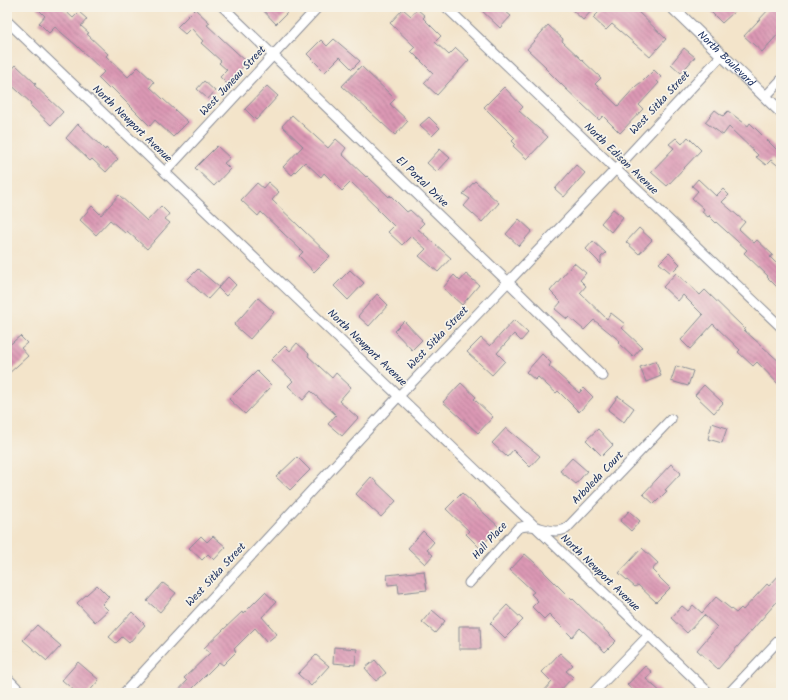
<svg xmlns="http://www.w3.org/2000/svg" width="788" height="700" font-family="Kalam,sans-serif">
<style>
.building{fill:url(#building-back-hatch)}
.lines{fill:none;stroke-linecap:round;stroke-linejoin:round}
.minor-casing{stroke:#878a94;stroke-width:11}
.tertiary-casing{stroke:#878a94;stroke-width:13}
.minor{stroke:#fff;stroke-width:9}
.tertiary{stroke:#fff;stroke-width:11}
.labels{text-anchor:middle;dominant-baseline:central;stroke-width:3.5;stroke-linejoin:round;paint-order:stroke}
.street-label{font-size:11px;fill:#1b2f5e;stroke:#f7f3e8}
</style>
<defs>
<pattern id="building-back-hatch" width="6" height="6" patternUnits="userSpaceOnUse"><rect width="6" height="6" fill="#db98b4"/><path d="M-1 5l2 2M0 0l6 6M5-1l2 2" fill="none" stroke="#b17c96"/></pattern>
</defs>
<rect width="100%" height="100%" fill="#f7f3e8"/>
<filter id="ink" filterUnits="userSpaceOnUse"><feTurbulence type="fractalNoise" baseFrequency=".025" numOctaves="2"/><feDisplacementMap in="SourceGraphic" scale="8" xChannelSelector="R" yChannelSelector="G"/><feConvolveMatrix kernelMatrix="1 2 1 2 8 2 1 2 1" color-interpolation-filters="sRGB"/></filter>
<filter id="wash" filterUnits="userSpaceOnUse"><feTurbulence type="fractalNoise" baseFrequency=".012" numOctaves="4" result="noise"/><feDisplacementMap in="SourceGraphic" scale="16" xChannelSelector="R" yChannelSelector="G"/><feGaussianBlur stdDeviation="0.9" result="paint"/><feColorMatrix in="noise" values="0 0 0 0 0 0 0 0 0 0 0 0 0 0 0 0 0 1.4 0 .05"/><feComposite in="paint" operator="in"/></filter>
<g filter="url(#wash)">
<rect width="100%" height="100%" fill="#f3e4ca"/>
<g id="blocks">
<path class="building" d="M36,7H61L73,18L79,12L87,19L81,26L89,33L87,34L108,54L106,56L128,77L138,67L154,82L150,87L188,122L173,137L155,120L150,126L111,87L109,89L98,78L104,72L77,46L55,27L49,33L39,23L45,16Z
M260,7H293L276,24Z
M478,7H500L511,16L500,28Z
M569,7H595L583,20Z
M604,7H633L666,39L650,57L612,24L606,30L593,18Z
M706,7H729L734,12L722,23Z
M771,7H781V31L762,52L744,36Z
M195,9L210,23L207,25L247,62L227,84L220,77L227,70L219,63L221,61L201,43L203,41L191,28L185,34L177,27Z
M403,9L411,16L417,9L425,16L423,18L441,36L435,42L449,55L456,48L469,60L437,95L424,83L433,73L411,51L415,47L390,23Z
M548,25L563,39L562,41L601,78L595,84L618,106L636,86L640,83H641L654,70L661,77L657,81L659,83L639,105L643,109L620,133L603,116L599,120L564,87L545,68L546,67L527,49Z
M334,39L360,61L352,69L340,57L325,72L307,54L321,40L327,46Z
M684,48L695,57L681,73L671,64Z
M16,65L36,84L34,85L63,112L51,125L30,105L31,103L7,81V75Z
M361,66L395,99L390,104L408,121L395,135L342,86Z
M204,81L215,91L208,99L197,89Z
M267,86L278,96L256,120L245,109Z
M504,87L523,107L519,111L548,137L527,159L513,146L515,144L512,141L515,138L484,107Z
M715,110L723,116L728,111L748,126L750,123L781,154V168L771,160L766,165L756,157L758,155L729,127L723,135L705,122Z
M292,115L328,148L336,139L346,148L342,154L366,177L367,176L389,197L390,195L407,212L410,210L424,223L418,229L451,258L438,272L419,256L426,249L411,236L402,245L388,232L394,226L377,209L378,208L351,182L342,191L324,173L321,177L305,162L292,175L283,167L303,146L282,126Z
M429,117L440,128L432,136L420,125Z
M78,124L105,150L106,148L118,159L106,172L92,159L90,161L66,138Z
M688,137L701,150L667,186L651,172L674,148L669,144L676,138L682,144Z
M217,146L230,158L224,163L230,169L214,186L195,168Z
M440,149L450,158L437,172L427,163Z
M576,165L585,173L564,197L555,189Z
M698,179L716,196L723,189L729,195L722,202L745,222L739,229L754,243L757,240L773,255L770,257L781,268V291L767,277L768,276L744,253L747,250L716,222V223L709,216L710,215L708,217L702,212L704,209L692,198L698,191L692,186Z
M475,181L499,203L482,222L464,206L470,199L463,194Z
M268,182L279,192L272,200L330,256L314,272L299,256L303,252L261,212L258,216L241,200L257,183L263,188Z
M119,195L147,221L161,206L169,214L165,219L170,223L147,249L127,231L125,233L110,220L96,235L80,220L92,206L101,215Z
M613,209L623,217L611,232L601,223Z
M519,219L532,231L519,246L506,234Z
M639,228L652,240L639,254L626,242Z
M593,241L606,253L601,257V264L586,249Z
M669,253L680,264L671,273L659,263Z
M574,263L586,273L580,280L586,286L580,293L607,319L611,313L625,324L622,328L642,347L633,357L618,343L620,341L594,320L584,330L569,317L567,319L555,309L561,302L550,291Z
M198,269L219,287L208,299L187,280Z
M350,270L364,283L348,300L334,286Z
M676,273L700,295L705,290L745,329L744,330L781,363V387L757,362L753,366L738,352L740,350L713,324L690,349L681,340L703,315L683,295L678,301L663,287Z
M466,274L479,285L462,305L443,288L454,275L460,281Z
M228,277L236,285L226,296L218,288Z
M377,294L388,305L369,326L358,316Z
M258,298L274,312L250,339L234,325Z
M514,320L528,333L521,341L514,334L497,353L505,361L492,375L467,352L481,338L490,346Z
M404,321L422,340L412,350L394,331Z
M20,336L27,343L21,348L28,356L7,375V347Z
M297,343L309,354L308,356L332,378L336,373L351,387L339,401L358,418L342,436L328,424L336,415L311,391L303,400L288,386L293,381L271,360L285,346L290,351Z
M542,354L551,363L549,366L579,393L584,388L593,397L579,412L558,391L556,393L538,377L535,380L526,372Z
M656,361L661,376L646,382L640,367Z
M676,366L693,371L688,386L671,381Z
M257,371L272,386L245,414L229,399Z
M461,383L476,397L474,399L493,417L478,433L443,402Z
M704,385L723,403L714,413L695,395Z
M618,396L634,408L624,422L608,410Z
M712,423L727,428L722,443L708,439Z
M506,428L540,456L530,467L513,450L507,457L492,443Z
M598,429L613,445L602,456L586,440Z
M297,457L310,470L290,490L276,477Z
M572,458L587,471L576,484L560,471Z
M671,464L681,473L665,490L667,491L654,504L643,494Z
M371,477L396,501L381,517L356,494Z
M462,493L499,527L480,548L466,534L469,531L446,509Z
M629,511L640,521L631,531L620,521Z
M423,531L434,542L427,550L433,555L425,564L408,548Z
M201,536L207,542L213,536L226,547L214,560L208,554L202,560L189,548Z
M642,548L658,563L652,570L670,588L656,602L638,585L635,587L619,573Z
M525,554L544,571V572L572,600L573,599L616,641L605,652L580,628L572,637L549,614L544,619L532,607L538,601L531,594L534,592L510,570Z
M424,571L427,590L399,593L398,584L388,585L387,575Z
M781,573V597L718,669L697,650L717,627L704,615L687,633L671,618L682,606L688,611L693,605L702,613L716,597L736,613L741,608L743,610L767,584L769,586Z
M163,583L176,593L160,612L147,601Z
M97,585L109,597L102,604L108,610L95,622L77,603Z
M265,592L276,602L262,617L277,634L267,642L255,628L234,649L236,652L223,665L219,662L188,693H176L187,681L184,678L210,653L204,648L242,612L243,614Z
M507,605L523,620L505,638L490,623Z
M432,610L445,621L435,633L422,622Z
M132,612L145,625L129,643L122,637L116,643L109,637Z
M37,625L61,646L47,661L23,640Z
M459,626H480L481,649H459Z
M334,647L357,649L355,665L333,663Z
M560,653L573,665L566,671L573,677L558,693H542L552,682L542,672Z
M316,655L329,666L311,686L298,674Z
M375,660L386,673L376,681L365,668Z
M78,662L99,680L88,693H77L62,680Z
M645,666L652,672L646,679L662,693H636L627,685Z"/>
</g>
</g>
<g filter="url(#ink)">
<use href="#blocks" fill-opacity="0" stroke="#878a94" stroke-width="1"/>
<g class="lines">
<g class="minor-casing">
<path id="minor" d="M223,7L508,282L603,376
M446,7L781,327
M7,21L709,693
M765,97L781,80
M165,172L318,7
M469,583L518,528C532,522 543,531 556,531C559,531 563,530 566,529L671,419
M7,678L22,693
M124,693L399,396L615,170L722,55
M593,693L649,635
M729,693L781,638"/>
</g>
<g class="tertiary-casing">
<g id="tertiary">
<path id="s1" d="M672,7L781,112"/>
</g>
</g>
<use href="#minor" class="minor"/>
<use href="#tertiary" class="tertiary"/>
</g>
</g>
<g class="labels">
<g class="street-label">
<text stroke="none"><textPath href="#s1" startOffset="75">North Boulevard</textPath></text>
<text transform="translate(233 81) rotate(-47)">West Juneau Street</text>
<text transform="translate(660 103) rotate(-47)">West Sitka Street</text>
<text transform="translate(132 124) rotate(44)">North Newport Avenue</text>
<text transform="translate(621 159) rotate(44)">North Edison Avenue</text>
<text transform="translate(422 182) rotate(44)">El Portal Drive</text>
<text transform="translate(438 338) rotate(-46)">West Sitka Street</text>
<text transform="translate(367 348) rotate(44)">North Newport Avenue</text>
<text transform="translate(598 478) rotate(-46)">Arboleda Court</text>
<text transform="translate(490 541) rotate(-48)">Hall Place</text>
<text transform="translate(600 573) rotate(44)">North Newport Avenue</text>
<text transform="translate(216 575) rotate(-47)">West Sitka Street</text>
</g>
</g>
<rect width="788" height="700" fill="none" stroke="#f7f3e8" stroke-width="24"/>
</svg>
